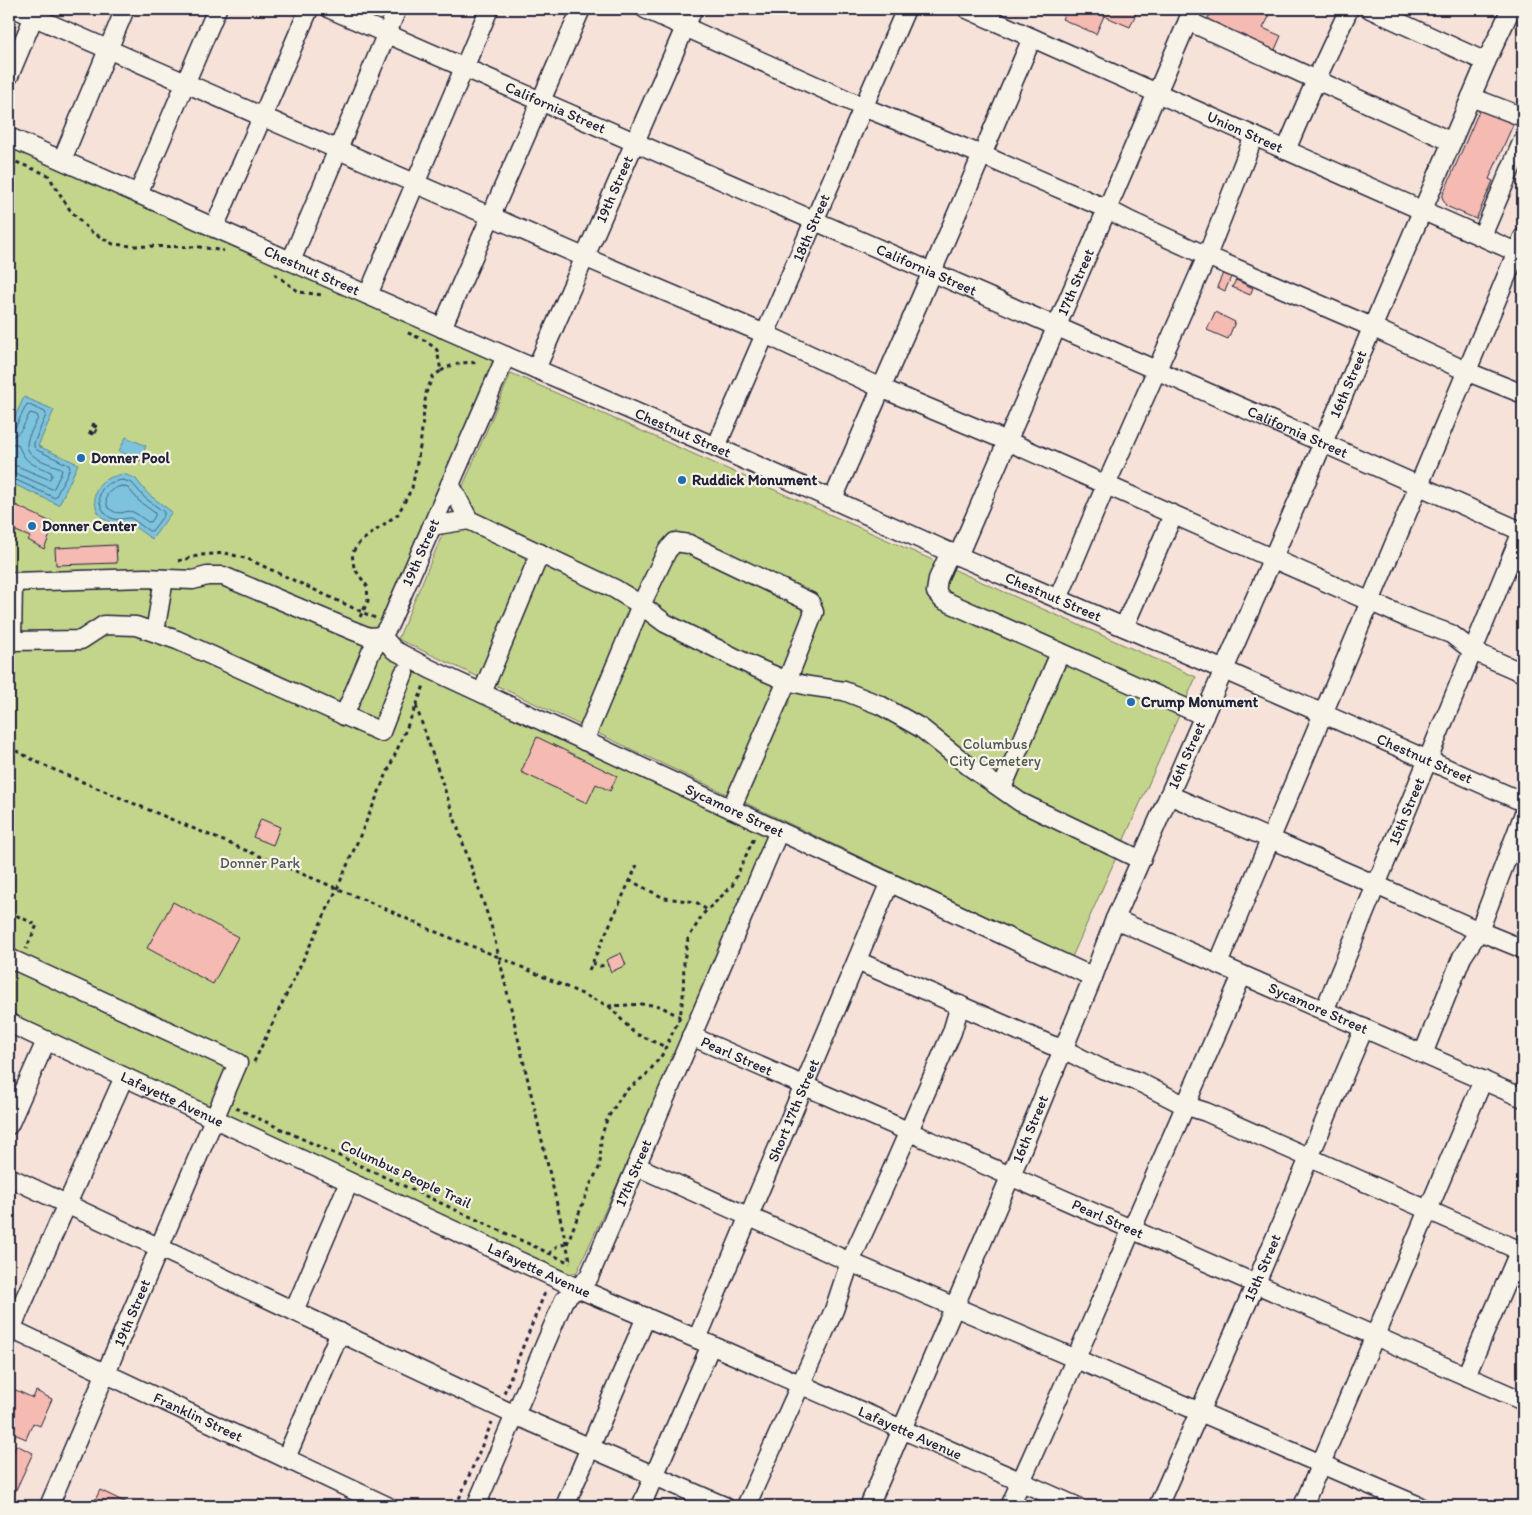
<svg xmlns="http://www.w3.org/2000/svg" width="1532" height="1515" font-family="Itim,sans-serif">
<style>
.green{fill:#c3d58a;stroke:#727c62}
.water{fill:#7dc3dd;stroke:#59839c}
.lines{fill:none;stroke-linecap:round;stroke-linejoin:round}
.shore{stroke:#46627c;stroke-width:1}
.building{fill:#f5bab1;stroke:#22223b}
.minor-casing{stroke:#22223b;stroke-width:21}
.path{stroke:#22223b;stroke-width:3;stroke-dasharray:4 4;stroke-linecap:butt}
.minor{stroke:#f7f3e8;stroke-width:18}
.poi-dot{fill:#1f6fb2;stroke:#f7f3e8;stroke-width:2}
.labels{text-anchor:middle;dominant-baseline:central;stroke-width:4.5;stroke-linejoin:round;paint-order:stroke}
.street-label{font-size:15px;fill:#22223b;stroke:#f7f3e8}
.poi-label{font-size:15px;font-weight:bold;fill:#22223b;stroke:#f7f3e8;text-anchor:start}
.park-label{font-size:15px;fill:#525853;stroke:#f7f3e8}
</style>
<rect width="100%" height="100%" fill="#f6e2d8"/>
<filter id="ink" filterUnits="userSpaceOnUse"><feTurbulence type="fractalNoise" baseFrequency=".02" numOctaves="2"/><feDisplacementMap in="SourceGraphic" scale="10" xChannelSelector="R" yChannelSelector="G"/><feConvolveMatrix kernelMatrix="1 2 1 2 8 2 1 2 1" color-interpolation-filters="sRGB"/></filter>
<g filter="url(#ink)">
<path class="green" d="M9,137L506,356L382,637L779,831L577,1272L556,1278L9,1023Z
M511,373L1196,677L1072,957L398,639Z"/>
<path class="water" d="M24,397L54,410L38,446L78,464L59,505L9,482V430Z
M126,437L146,446L140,461L119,451Z
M123,474L135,478L148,494L172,512L152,539L129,523C113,526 96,520 95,501C94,495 96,488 101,483C106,478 115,476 123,474Z"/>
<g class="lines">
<path class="shore" d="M9,431L13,430L15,428L27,404L45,412L46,415L34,443V447L37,450L69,465L70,468L55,498L12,478H9
M9,437C22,436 24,423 30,413L37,415L38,418C35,425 28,435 27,444C26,458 51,464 61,468L62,471L54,488L52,489L15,473L9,472
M9,444H18C25,464 33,464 51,472L52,475L50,479H48L17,466L9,464
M123,480L132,483L145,498L164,512V515L152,531H149L131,518C124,518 118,521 111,518C101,513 95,496 104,487C109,482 117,481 123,480Z
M122,486L128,488L140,502L155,513V516L151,522H148C143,519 138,514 133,512C123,509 122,518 108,508C103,495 109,489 122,486Z"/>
</g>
<path class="building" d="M1067,9H1138L1130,27L1104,16L1096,34L1062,19Z
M1212,9H1256L1270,15L1263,28L1281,36L1273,54L1206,23Z
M1482,104L1516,118L1489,179L1493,181L1476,219L1446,206L1442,197Z
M1223,273L1231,277L1225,291L1217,287Z
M1236,280L1253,288L1250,295L1232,287Z
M1215,312L1235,322L1228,339L1207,330Z
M9,502L55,524L44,549L28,540L30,537L9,528Z
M116,545L117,563L56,565L55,548Z
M537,737L617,776L610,791L596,784L587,803L521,772Z
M261,819L280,827L273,845L253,837Z
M173,902L238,937L213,984L147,948Z
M621,953L626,965L611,972L606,960Z
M9,1387L33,1398L36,1391L52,1399L40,1426L33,1423L26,1439L10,1432L16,1420L9,1417L13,1408L9,1406Z
M16,1445L33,1453L9,1505V1461Z
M100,1490L133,1506H92Z
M258,1499L273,1506H254Z"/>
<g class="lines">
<g class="minor-casing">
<g id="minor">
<path d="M16,9L577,254L765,334L881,388L1007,441L1371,602L1410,619L1451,634L1473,651L1523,673"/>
<path id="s1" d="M330,9L1323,443L1523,532"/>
<path d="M645,9L863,107L982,155L1107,209L1130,221L1207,256L1372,327L1468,372L1523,394"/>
<path id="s2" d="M967,9L1523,255"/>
<path d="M1370,9L1486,62"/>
<path d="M1188,21L1452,142"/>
<path d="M9,76L37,9"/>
<path d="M1471,97L1523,117"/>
<path id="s3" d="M9,137L506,356L716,447L958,556L1224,670L1523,802"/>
<path d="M1286,150L1316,80L1349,9"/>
<path d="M62,160L125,9"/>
<path d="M138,194L217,9"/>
<path d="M214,228L309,9"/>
<path d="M1482,236L1523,140"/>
<path d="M291,261L397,9"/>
<path d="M368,295L489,9"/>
<path d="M442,328L581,9"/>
<path id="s4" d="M536,369L693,9"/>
<path id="s5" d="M716,447L906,9"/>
<path d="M450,484L469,520L615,589L641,605L665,623L752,666L787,681L809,686L844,691L880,705L921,728L970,767L1020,802L1141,860"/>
<path d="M833,499L925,288L1032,38"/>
<path d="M431,526L469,520"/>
<path d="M950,552L938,579L936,592L943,600L1204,716"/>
<path id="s6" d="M958,556L1193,9"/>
<path d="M1058,599L1106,485L1207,256L1254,136"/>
<path d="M1124,627L1173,515"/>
<path d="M155,632L164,579"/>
<path d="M382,636L369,637L354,631L223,576H207L193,580L145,578L13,582L12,641L81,640L104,625L136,626L177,640L381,732L404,673"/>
<path id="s7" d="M382,636L394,650L430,669L1093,977"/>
<path d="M482,693L540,553"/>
<path id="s8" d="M344,716L371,652L389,625L506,356"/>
<path d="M584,741L641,605L667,551L675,542L689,544L810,602L814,612L787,681L731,809"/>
<path d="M1002,788L1060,653"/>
<path d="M1169,795L1376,885L1479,931L1523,949"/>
<path id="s9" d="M1115,919L1523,1098"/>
<path d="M9,958L238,1063L49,1506"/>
<path d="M857,961L1051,1045L1063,1049L1102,1069L1139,1082L1184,1105L1206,1112L1523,1252"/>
<path d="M1218,964L1523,237"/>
<path id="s10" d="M1324,1011L1523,529"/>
<path id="s11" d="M9,1023L577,1288L711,1345L1076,1506"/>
<path id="s12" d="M691,1036L1523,1401"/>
<path d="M1423,1054L1462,957L1479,931L1523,816"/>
<path d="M9,1125L46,1041"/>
<path d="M636,1166L850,1262L1419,1506"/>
<path d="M9,1177L515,1415L724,1506"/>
<path d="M294,1311L349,1182"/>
<path id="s13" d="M9,1328L387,1506"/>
<path d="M11,1329L124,1077"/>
<path id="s14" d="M697,1339L889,884"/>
<path d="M1466,1376L1516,1259"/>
<path d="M286,1458L340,1332"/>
<path id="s15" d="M476,1506L564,1300L589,1277L779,831"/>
<path d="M565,1506L646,1317"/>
<path d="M641,1506L711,1345"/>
<path d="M746,1506L834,1310L850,1262L891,1172L952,1032L960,1005"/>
<path id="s16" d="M869,1506L1017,1161L1093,977L1115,919L1316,459L1486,62L1511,9"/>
<path d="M1010,1506L1076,1358L1242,975"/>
<path id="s17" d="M1158,1506L1256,1283L1364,1028"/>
<path d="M1303,1506L1483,1080"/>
</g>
</g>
<path class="path" d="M9,159L48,175L70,210L90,231L113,244L132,246L200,247L224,251
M275,274L299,292L323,295
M441,371C452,364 465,361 478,363
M94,423L89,435L91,436L95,426L98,427L94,435
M178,561L201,555L225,553L248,559L375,618
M360,617L368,601L367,586L354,568L352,553L360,542L398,514L412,488L420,447L426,393L433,376L441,371L437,350L426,341L406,332
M416,706L491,925L499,957L609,1006L645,1004L660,1006L680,1017
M9,747L43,765L130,802L384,908L431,930L499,957L570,1260V1263
M629,880L664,898L696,902L707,910
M9,912L37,925L26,949
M592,963L600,966L608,965
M589,970L637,865
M609,1006L634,1033L666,1047
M254,1062L337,889L416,706L425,683
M236,1108L570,1263
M567,1244L590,1185L600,1166L601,1138L607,1119L624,1092L646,1075L662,1055L680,1017L683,997L684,960L688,939L703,914L732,886L754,838
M549,1254L557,1246L566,1244
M504,1393L544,1295L547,1291
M456,1506L492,1422"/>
<use href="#minor" class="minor"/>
</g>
</g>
<g class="poi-dot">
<circle cx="81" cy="458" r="5"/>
<circle cx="682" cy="480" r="5"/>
<circle cx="32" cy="526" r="5"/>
<circle cx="1131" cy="702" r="5"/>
</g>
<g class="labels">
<g class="street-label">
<text stroke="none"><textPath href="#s1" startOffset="246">California Street</textPath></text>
<text stroke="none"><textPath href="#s2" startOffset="304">Union Street</textPath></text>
<text stroke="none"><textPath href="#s4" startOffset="196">19th Street</textPath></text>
<text stroke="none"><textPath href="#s5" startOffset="239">18th Street</textPath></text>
<text stroke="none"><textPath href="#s1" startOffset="651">California Street</textPath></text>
<text stroke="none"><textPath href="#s3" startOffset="331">Chestnut Street</textPath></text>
<text stroke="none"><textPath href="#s6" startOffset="298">17th Street</textPath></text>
<text stroke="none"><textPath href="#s16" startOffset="1220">16th Street</textPath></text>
<text stroke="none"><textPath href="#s1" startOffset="1056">California Street</textPath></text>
<text stroke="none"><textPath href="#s3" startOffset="736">Chestnut Street</textPath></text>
<text stroke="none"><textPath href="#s8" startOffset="181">19th Street</textPath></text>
<text stroke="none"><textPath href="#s3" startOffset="1141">Chestnut Street</textPath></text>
<text stroke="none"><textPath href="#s16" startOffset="815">16th Street</textPath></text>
<text stroke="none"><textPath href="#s3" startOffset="1546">Chestnut Street</textPath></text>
<text stroke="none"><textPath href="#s7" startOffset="395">Sycamore Street</textPath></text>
<text stroke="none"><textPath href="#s10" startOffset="216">15th Street</textPath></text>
<text stroke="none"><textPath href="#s9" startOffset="222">Sycamore Street</textPath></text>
<text stroke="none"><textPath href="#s12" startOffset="50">Pearl Street</textPath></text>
<text stroke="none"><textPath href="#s11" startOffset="180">Lafayette Avenue</textPath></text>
<text stroke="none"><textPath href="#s14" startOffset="248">Short 17th Street</textPath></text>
<text stroke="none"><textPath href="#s16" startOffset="410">16th Street</textPath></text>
<text stroke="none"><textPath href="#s15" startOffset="371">17th Street</textPath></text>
<text transform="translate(406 1174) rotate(25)">Columbus People Trail</text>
<text stroke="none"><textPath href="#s12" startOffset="455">Pearl Street</textPath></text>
<text stroke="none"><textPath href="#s17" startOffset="260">15th Street</textPath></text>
<text stroke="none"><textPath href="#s11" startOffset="585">Lafayette Avenue</textPath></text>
<text transform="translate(132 1313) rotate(-67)">19th Street</text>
<text stroke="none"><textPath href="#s13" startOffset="209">Franklin Street</textPath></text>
<text stroke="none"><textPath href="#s11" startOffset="990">Lafayette Avenue</textPath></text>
</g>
<g class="poi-label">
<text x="91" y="458">Donner Pool</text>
<text x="692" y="480">Ruddick Monument</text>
<text x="42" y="526">Donner Center</text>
<text x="1141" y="702">Crump Monument</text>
</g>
<g class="park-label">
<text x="995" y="744">Columbus<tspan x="995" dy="17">City Cemetery</tspan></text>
<text x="260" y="863">Donner Park</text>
</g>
</g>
<rect width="1532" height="1515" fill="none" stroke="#f7f3e8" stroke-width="30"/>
<rect x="15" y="15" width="1502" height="1485" fill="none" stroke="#22223b" stroke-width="2" filter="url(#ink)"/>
</svg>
